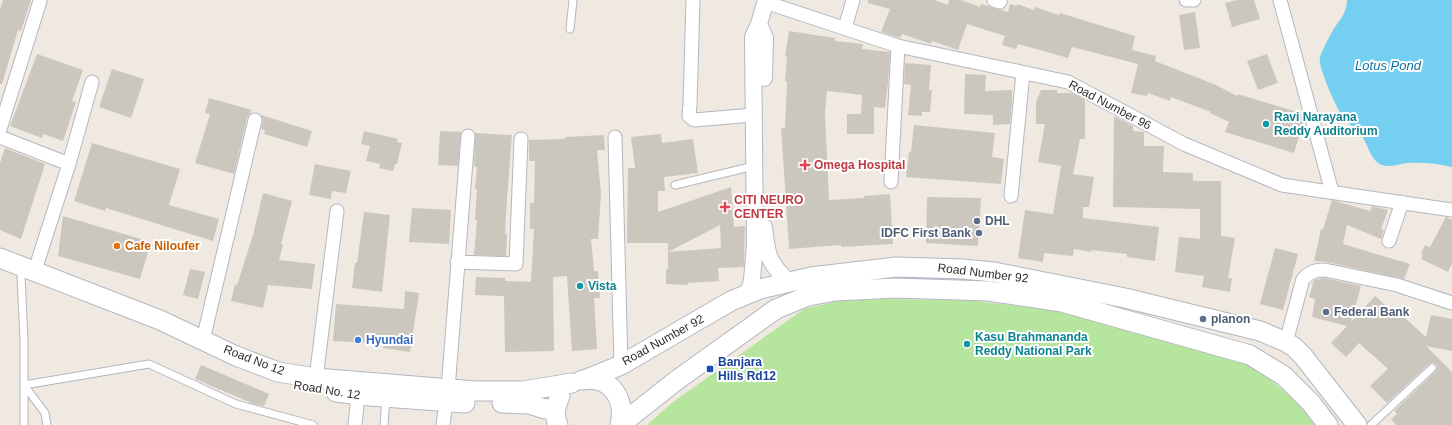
<svg xmlns="http://www.w3.org/2000/svg" width="1452" height="425" font-family="Arial,sans-serif">
<style>
.green{fill:#b6e59e}
.water{fill:#75cff0}
.building{fill:#cbc7bf}
.lines{fill:none;stroke-linecap:round;stroke-linejoin:round}
.service-casing{stroke:#b4b7c1;stroke-width:9}
.minor-casing{stroke:#b4b7c1;stroke-width:15}
.tertiary-casing{stroke:#b4b7c1;stroke-width:18}
.secondary-casing{stroke:#b4b7c1;stroke-width:21}
.service{stroke:#fff;stroke-width:7}
.minor{stroke:#fff;stroke-width:13}
.tertiary{stroke:#fff;stroke-width:16}
.secondary{stroke:#fff;stroke-width:19}
.culture-dot{fill:#0f9aa8;stroke:#fff;stroke-width:1.5}
.health-dot{fill:#e0444e;stroke:#fff;stroke-width:1.5}
.service-dot{fill:#5c6f8a;stroke:#fff;stroke-width:1.5}
.food-dot{fill:#e8710a;stroke:#fff;stroke-width:1.5}
.shop-dot{fill:#3f7fe0;stroke:#fff;stroke-width:1.5}
.transit-dot{fill:#1a4fb4;stroke:#fff;stroke-width:1.5}
.labels{text-anchor:middle;dominant-baseline:central;stroke-width:4;stroke-linejoin:round;paint-order:stroke}
.street-label{font-size:12px;fill:#2e2e2e;stroke:#fff}
.culture-label{font-size:12px;font-weight:bold;fill:#0d838f;stroke:#fff;text-anchor:start}
.health-label{font-size:12px;font-weight:bold;fill:#be3a42;stroke:#fff;text-anchor:start}
.service-label{font-size:12px;font-weight:bold;fill:#4e5e75;stroke:#fff;text-anchor:start}
.food-label{font-size:12px;font-weight:bold;fill:#c56008;stroke:#fff;text-anchor:start}
.shop-label{font-size:12px;font-weight:bold;fill:#366cbe;stroke:#fff;text-anchor:start}
.transit-label{font-size:12px;font-weight:bold;fill:#164399;stroke:#fff;text-anchor:start}
.water-label{font-size:13px;font-style:italic;fill:#0d6fa3;stroke:#fff}
</style>
<rect width="100%" height="100%" fill="#efe9e1"/>
<path class="green" d="M883,299L967,300L1053,310L1248,362L1298,402L1318,425H647L673,402L804,309L838,301Z"/>
<path class="water" d="M1347,0H1452V167C1437,163 1422,162 1407,163C1399,164 1390,168 1382,165C1371,161 1369,147 1363,138C1358,129 1348,125 1342,116C1337,108 1317,66 1320,57C1322,51 1331,33 1335,27C1341,18 1347,12 1347,0Z"/>
<path class="building" d="M3,0H31L21,31L18,30L2,84H0V9Z
M868,0H934L948,5L949,0H961L980,7L981,4L1008,12L1010,4L1017,6V4L1034,10L1035,7L1059,15L1060,13L1135,36L1132,50L1156,56L1155,61L1216,85L1237,96L1238,94L1303,114L1304,120L1294,153L1225,132L1229,122L1210,113L1211,112L1171,97L1170,101L1148,93L1147,96L1131,93L1138,64L1072,47L1068,58L1018,44L1016,49L1002,45L1005,36L967,24L958,50L932,41L931,44L902,34L900,38L881,32L890,9L868,3Z
M1237,0H1254L1260,19L1232,27L1225,3Z
M1195,12L1200,48L1184,50L1179,15Z
M789,31L835,38V41L863,44L862,49L890,52L888,83L885,108L874,107V134H847V114H861L862,95L827,91L825,113L829,200L864,198V196L890,194L893,244L841,247V245L789,249L781,128H785L787,82L785,81L787,57L785,56Z
M37,54L83,70L72,101L76,102L63,141L43,134L42,138L10,126Z
M1267,54L1278,83L1258,90L1247,61Z
M905,63L931,65L929,90H932L930,112H922V116L908,115L911,85L904,84Z
M112,69L144,79L131,118L99,107Z
M965,74L986,75L985,91L1012,90V102L1010,124L993,125V115L964,114Z
M1041,90H1057V93H1072L1085,100V139H1080L1073,174L1094,177L1089,207H1083V218L1159,227L1155,261L1127,257V254L1091,250V252L1074,249L1073,256L1044,253L1043,262L1018,258L1025,210L1053,214L1061,166L1038,162L1045,124H1036V102Z
M209,98L252,110L247,118L234,174L195,163L210,114L205,113Z
M261,115L312,131L307,147L264,134L265,130L261,129L263,121Z
M1114,117H1116L1133,126V131L1144,132V146H1164L1163,172L1193,173V181H1221V236L1235,238L1228,278H1232L1230,292L1202,287L1204,276L1175,272L1179,237L1200,239V209L1113,207Z
M914,125L995,133L992,157L1004,159L1001,184L906,177L909,152H911Z
M364,131L398,139L397,142L402,143L397,164H395L393,171L379,168L380,164L366,161L370,146L361,144Z
M440,131L461,132L458,166L438,165Z
M475,133L512,135L507,198L505,234H507L506,256L474,255L477,220H475L477,189H475L477,167L474,166Z
M661,134L662,143L693,139L698,173L664,177L665,191H658V212L731,187L734,227L745,226L744,267L718,268L719,281L688,283V285L666,284V269H668V252L721,248L720,225L668,252V243H627L628,168H635L631,137Z
M604,135L605,150H597L601,194L598,239H591L594,271H598L600,298H594L597,349L572,351L567,276L553,277L554,351L505,352L504,296L475,295L476,277L505,278V281L531,282L534,229H530V203H534L535,161H529V140L565,139V137Z
M92,143L180,169L169,205L219,219L213,241L106,208L105,211L74,201Z
M5,148L45,164L21,239L0,230V163Z
M315,164L351,171L346,193L332,191L331,199L309,195Z
M263,193L292,201L281,244L283,245L279,260L315,264L312,289L268,285L263,308L231,301L235,284L237,285L253,235Z
M927,197L981,198L978,246L926,243Z
M1332,200L1370,211L1372,206L1388,210L1381,229L1384,230L1381,239L1347,225L1343,244L1410,264L1404,279L1327,262L1314,261L1321,229H1323Z
M412,208L451,210L449,244L409,242Z
M364,212L390,215L382,292L352,288L355,263H357Z
M63,216L151,242L140,279L58,256Z
M1446,217L1452,220V263L1448,272L1421,259L1423,255L1421,254L1425,245L1430,247Z
M1275,248L1298,254L1283,310L1260,304Z
M190,269L205,272L198,299L183,295Z
M1324,278L1361,286L1351,322L1375,296L1394,313L1396,310L1426,337L1431,315L1452,319V351L1426,346L1452,372V425H1396L1391,419L1397,414L1394,411L1435,372L1437,366L1433,363L1429,364L1387,403L1370,386L1388,369L1359,343L1346,357L1331,343L1347,326L1312,317L1315,299L1309,297L1314,280Z
M405,291L419,293L410,352L383,348L384,344L333,341L336,304L404,309Z
M201,365L269,394L264,406L254,404L195,379Z"/>
<g class="lines">
<g class="service-casing">
<path id="service" d="M570,29L573,0
M675,185L754,166
M21,275L24,341V425
M47,425L45,413L24,385L149,364L236,404L313,425
M384,425L386,398
M1371,425L1432,368"/>
</g>
<g class="minor-casing">
<path id="minor" d="M693,0L690,105L689,116L694,120L753,115
M994,0L1000,2
M1186,0H1194
M1280,0L1332,192
M765,2L898,46L1068,82L1184,144L1282,185L1452,210
M845,28L853,0
M0,129L40,1
M0,137L69,164
M615,137L621,365
M891,182L898,46
M1011,196L1023,73
M1389,241L1402,202
M457,262L516,264L521,139
M35,270L69,164L92,82
M203,340L255,120
M1286,342L1303,279C1310,272 1315,270 1325,270L1397,285L1452,303
M316,378L337,211
M448,389L468,136
M355,425L358,395
M443,425L446,402"/>
</g>
<g class="tertiary-casing">
<path id="tertiary" d="M759,24L765,38L764,78
M764,227C767,255 768,263 789,282
M748,294L752,280L755,244L753,37L759,24L766,0"/>
</g>
<g class="secondary-casing">
<path id="secondary" d="M0,258L160,320L236,356L278,372L316,378L475,391H523L572,383
M587,379L621,365L731,301L760,289L811,277L896,267L963,269L994,272L1125,298L1260,331L1286,342L1294,347L1303,356L1357,425
M582,380C611,375 626,399 620,425
M336,392L370,396L465,403
M502,403L529,404L545,409L555,408
M558,425C553,414 556,406 560,396
M620,425L677,380L776,309L808,296L836,291L896,288L988,291L1062,302L1250,355L1284,376L1311,403L1328,425"/>
</g>
<use href="#service" class="service"/>
<use href="#minor" class="minor"/>
<use href="#tertiary" class="tertiary"/>
<use href="#secondary" class="secondary"/>
</g>
<g class="culture-dot">
<circle cx="1266" cy="124" r="4"/>
<circle cx="580" cy="286" r="4"/>
<circle cx="967" cy="344" r="4"/>
</g>
<g class="health-dot">
<path d="M803 159h4v4h4v4h-4v4h-4v-4h-4v-4h4z"/>
<path d="M723 201h4v4h4v4h-4v4h-4v-4h-4v-4h4z"/>
</g>
<g class="service-dot">
<circle cx="977" cy="221" r="4"/>
<circle cx="979" cy="233" r="4"/>
<circle cx="1326" cy="312" r="4"/>
<circle cx="1203" cy="319" r="4"/>
</g>
<circle class="food-dot" cx="117" cy="246" r="4"/>
<circle class="shop-dot" cx="358" cy="340" r="4"/>
<rect class="transit-dot" x="706" y="365" width="8" height="8" rx="2"/>
<g class="labels">
<g class="street-label">
<text transform="translate(1110 105) rotate(28)">Road Number 96</text>
<text transform="translate(983 273) rotate(7)">Road Number 92</text>
<text transform="translate(663 340) rotate(-29)">Road Number 92</text>
<text transform="translate(254 360) rotate(21)">Road No 12</text>
<text transform="translate(327 390) rotate(9)">Road No. 12</text>
</g>
<g class="culture-label">
<text x="1274" y="117">Ravi Narayana<tspan x="1274" dy="14">Reddy Auditorium</tspan></text>
<text x="588" y="286">Vista</text>
<text x="975" y="337">Kasu Brahmananda<tspan x="975" dy="14">Reddy National Park</tspan></text>
</g>
<g class="health-label">
<text x="814" y="165">Omega Hospital</text>
<text x="734" y="200">CITI NEURO<tspan x="734" dy="14">CENTER</tspan></text>
</g>
<g class="service-label">
<text x="985" y="221">DHL</text>
<text x="971" y="233" text-anchor="end">IDFC First Bank</text>
<text x="1334" y="312">Federal Bank</text>
<text x="1211" y="319">planon</text>
</g>
<g class="food-label">
<text x="125" y="246">Cafe Niloufer</text>
</g>
<g class="shop-label">
<text x="366" y="340">Hyundai</text>
</g>
<g class="transit-label">
<text x="718" y="362">Banjara<tspan x="718" dy="14">Hills Rd12</tspan></text>
</g>
<g class="water-label">
<text x="1388" y="65">Lotus Pond</text>
</g>
</g>
</svg>
